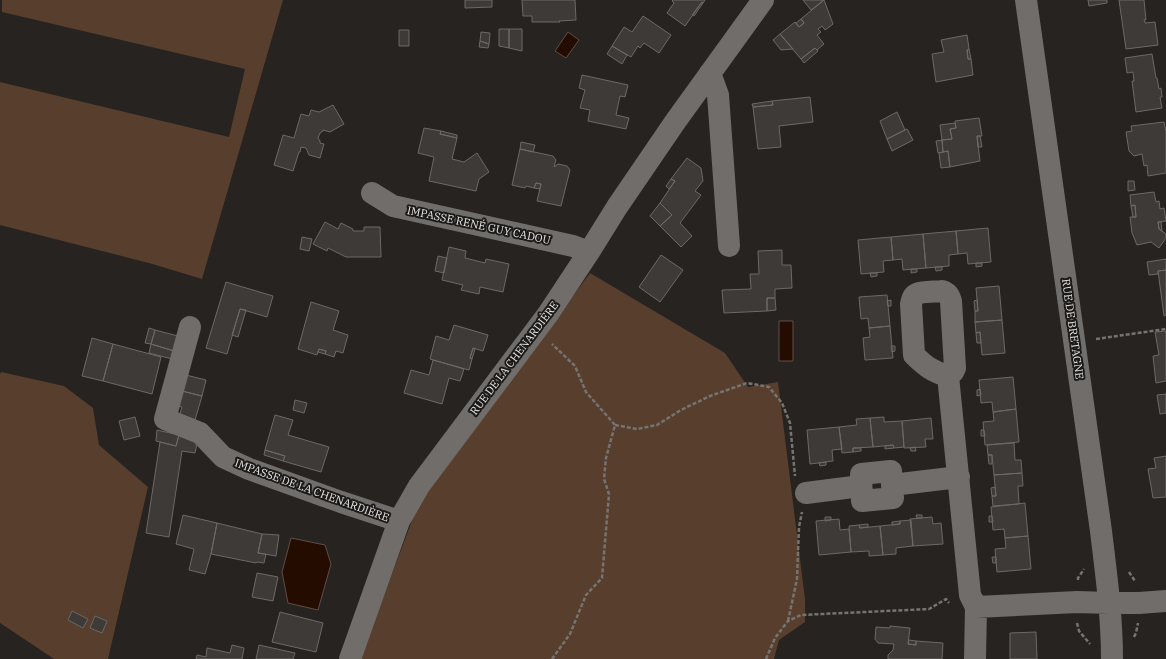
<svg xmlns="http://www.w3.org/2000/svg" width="1166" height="659" font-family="'IBM Plex Serif',serif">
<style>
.green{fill:#583e2c}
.water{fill:#240c00;stroke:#604e46}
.building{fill:#3d3a38;stroke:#6c6967}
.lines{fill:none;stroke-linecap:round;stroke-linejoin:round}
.path{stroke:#767472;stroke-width:2.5;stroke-dasharray:4 2;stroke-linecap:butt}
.minor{stroke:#706d6b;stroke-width:22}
.labels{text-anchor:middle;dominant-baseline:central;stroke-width:4;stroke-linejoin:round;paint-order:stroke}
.street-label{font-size:11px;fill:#ebe9e8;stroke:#1c1a18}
</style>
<rect width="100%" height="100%" fill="#262321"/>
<path class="green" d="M2,0H283L202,279L149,263L0,225V82L229,137L245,69L2,12Z
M590,273L725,353L748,387L778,382L805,599V622L779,640L774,659H360L419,502Z
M1,372L64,386L93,408L99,445L148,487L108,659H54L0,623V374Z"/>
<path class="water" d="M568,32L579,40L566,58L555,51Z
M779,321H793V361H779Z
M291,538L325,545L331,564L318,610L288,603L282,572Z"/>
<path class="building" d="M465,0H492V7L465,8Z
M522,0H575L576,20L559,21L560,22H532V16H523Z
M673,0H705L703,3L702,2L685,26L667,13L674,3L672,1Z
M803,0H824L811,10Z
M824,0L833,24L825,30L822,26L818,29L821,32L817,35L824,44L817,50L815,48L801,59L780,34L795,22L799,27L804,23L801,19Z
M1088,0H1107V3L1089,6Z
M1119,0H1144L1146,20H1144L1145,23L1155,22L1158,45L1126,49Z
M702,2L703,3L694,16L692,15Z
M643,16L671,35L659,53L644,43L640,48L638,46L631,57L612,46L624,27L632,32Z
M801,19L804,23L799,27L796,23Z
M499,29H509V48L499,46Z
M509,29H522V51L509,48Z
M399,30H409V46H399Z
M481,32L490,33L489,44L480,41Z
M780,34L793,49L781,50L773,40Z
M967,35L969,49L967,50L968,59H971L973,75L936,82L932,54L944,52L941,40Z
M480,41L489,44L488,48L479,47Z
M612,46L627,55L622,64L607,54Z
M815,48L818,51L804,63L801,59Z
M969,49L971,59H968L967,50Z
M1152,54L1156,78H1157L1159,89L1161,88L1162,97H1160L1162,108L1136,112L1132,81H1134L1133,72L1127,73L1125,58Z
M582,75L628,85L625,97L620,96L616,115L629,118L626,129L588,121L590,110L580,108L585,90L579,88Z
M810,97L813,122L779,126L781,147L758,149L753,107L773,105L772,101Z
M772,101L773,105L753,107L752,104Z
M333,105L344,124L330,132L323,130V131L320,133L318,138L320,141V143L324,144L320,158L309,155L306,148L301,147L300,152H299L293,171L274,165L283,135L294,138L301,114L309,116L311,110L319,112Z
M897,112L905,130L887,139L880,121Z
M979,118L982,136H977L980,161L950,167L948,151L943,152L942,140L952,139L950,129L956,128L955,121Z
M1164,122L1166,132V173L1148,176L1147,165L1144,166L1142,154L1134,156L1129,151L1126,132L1132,131L1131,126Z
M955,123L956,128L950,129L952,139L942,140L940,125Z
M424,128L441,131L440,134L457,138L452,159L464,162L477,153L489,172L479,179L476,191L429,181L434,157L418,153Z
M907,129L913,140L892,151L887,139Z
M441,131L457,135V138L440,134Z
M977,136H980L982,147H978Z
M942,140L943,152L938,153L936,141Z
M521,142L535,145L533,152L520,149Z
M520,149L553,156L556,160L554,167L558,164L567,166L570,170L561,206L537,201L541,184L536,183L534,188L526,186L525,188L512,185Z
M948,151L950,167L941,168L939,153Z
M687,158L701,168L703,181L695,191L701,195L680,223L692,236L681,247L660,226L672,215L660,203L675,181L671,179Z
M671,179L675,181L669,189L666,186Z
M1128,181H1134L1135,190L1128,191Z
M536,183L541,184L540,189L534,188Z
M1154,192L1156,202L1159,201L1160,209L1164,208L1166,221L1158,222L1159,229L1166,234V238L1159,248L1151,242L1137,245L1132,233L1130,217H1136L1135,205L1131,206L1130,195Z
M660,203L672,215L660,226L650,216Z
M1135,205L1136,217H1133L1131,206Z
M325,222L338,229L341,223L353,229V231H364V227H380L381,257H346L328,248L327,251L313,244Z
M1158,222H1161L1162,231L1159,229Z
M988,228L991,262L968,264L967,253L958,254L956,231Z
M956,231L958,254L949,255V266L926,268L923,234Z
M923,234L926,268L903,270L902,259L893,260L891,237Z
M302,237L312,239L309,251L300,249Z
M891,237L893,260L883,261L884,272L861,274L858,240Z
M449,247L466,251L465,258L485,263L486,259L509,264L503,292L480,287L479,294L461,290L463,285L442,280Z
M782,250V265H791L792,288L775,289V298H767V311L724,313L722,290L751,289L750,274H759L758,251Z
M661,255L683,270L660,302L639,287Z
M438,256L447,258L444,273L435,271Z
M1166,259V270L1158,271V274L1149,275L1147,262Z
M976,263H982V266L976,267Z
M935,267H942V270L936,271Z
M911,269H917V272L911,273Z
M1166,270V315L1164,316L1158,271Z
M870,273H877V276L871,277Z
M226,282L273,296L267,317L240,309L227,354L206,348Z
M999,286L1002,320L975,322V311H978L976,288Z
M887,295L890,326L869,328L868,318L861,319L859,297Z
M767,298H775L776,310L767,311Z
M891,300V306H888L887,301Z
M977,300L978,311H975L974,301Z
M311,302L339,311L333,330L348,335L343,353L336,351L334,357L325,354L326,351L319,349L317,355L298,349Z
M240,309L246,310L238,337L232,335Z
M1002,320L1005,353L982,355L980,332L976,333L975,322Z
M454,325L488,335L483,351L473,348L470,358L472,359L469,370L430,359L436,336L449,340Z
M890,326L893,358L865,360L863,338L870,337L869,328Z
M149,328L155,330L151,344L145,343Z
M155,330L178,336L174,351L151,344Z
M1166,331V381L1156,383L1153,356L1159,355L1155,332Z
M980,332L981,343H977L976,333Z
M92,338L113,344L103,381L82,376Z
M113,344L161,357L152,394L103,381Z
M151,344L174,351L172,359L149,353Z
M891,346H895V351L892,352Z
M473,348L475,349L472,359L470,358Z
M319,349L326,351L325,354L318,352Z
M433,360L464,369L460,381L449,378L442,404L404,393L411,370L429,375Z
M186,375L206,380L202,396L182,391Z
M1013,377L1016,409L993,412L992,402L981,403L979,380Z
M980,389L981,395L977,396V390Z
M182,391L202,396L195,420L179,417L182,407L178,406Z
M1166,394V413L1160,414L1157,395Z
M295,400L307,403L304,413L293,410Z
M1016,409L1019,442L985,445L983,422L994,421L993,412Z
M275,415L293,420L288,435L329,447L321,472L283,461L285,456L265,450Z
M135,417L140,436L124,440L119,421Z
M884,417V422L902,421L904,447L894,448L893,445L873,447L870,418Z
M870,418L873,447L853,448V452L842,453L839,427L857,425L856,419Z
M931,418L933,439H925L926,447L904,448L902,421Z
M839,427L842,449L832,450L833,461L810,464L807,430Z
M157,430L179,435L176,446L156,441Z
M981,430H984L985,436H981Z
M179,435L198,440L195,453L182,451L169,537L146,533L160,442L176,446Z
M1014,443L1015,460H1021L1022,473L994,475L992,455H988L987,445Z
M893,445L894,448L885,449V446Z
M915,447L916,451H911L910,448Z
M853,448H861V451L853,452Z
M265,450L285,456L283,461L264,455Z
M988,455H992V464H989Z
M1166,456V497L1153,498L1148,469L1156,468L1154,458Z
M826,462V465L820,466L819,463Z
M1022,473L1023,486H1018L1019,504L993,506L992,496H996L994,475Z
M995,487L996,496H992L991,488Z
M1025,503L1028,536L1005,538L1004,529L993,530L991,507Z
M183,515L217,523L211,554L205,574L189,570L194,549L176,544Z
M916,515H922V518H917Z
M989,516H992L993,522H989Z
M825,517H831V520L825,521Z
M932,517L933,524L941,523L943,544L913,546L910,519Z
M839,519L840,530L849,529L851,552L819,555L816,521Z
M911,520L913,546L896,548V554L883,555L880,526L900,524V521Z
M900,521V524L892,525V522Z
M217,523L262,534L258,553L266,554L264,563L257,562L256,563L211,554Z
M868,524V527L860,528L859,525Z
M859,525L860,528L880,526L883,555L869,556V551L851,552L849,526Z
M262,534L279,535L276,556L258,553Z
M1028,536L1031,569L997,572L995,549L1006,548L1005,538Z
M992,557H996V563H993Z
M257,573L278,577L273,601L252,597Z
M72,611L88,619L83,628L68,620Z
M280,612L323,623L316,652L272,642Z
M95,616L107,621L102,633L90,628Z
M890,626L910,628L908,644L916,645V641L943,643L942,659H888V655L893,650L894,644L878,643L875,639L876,627L890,628Z
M1036,632L1037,659H1010V633Z
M909,640L916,641V645L908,644Z
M232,645L244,648L242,659H196L197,655L206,657L207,648L230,653Z
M259,645L295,653L293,659H256Z"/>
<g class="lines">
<path class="path" d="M1096,339L1166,329
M615,425L637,429L657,425L681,410L710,396L747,383L769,387L782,403L790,423L795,476
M1129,572L1135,581
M1078,580V578L1084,569
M788,621L797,579L799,527L802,512
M1077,623L1079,631L1090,644
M1134,637L1136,633L1138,623
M552,659L570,634L586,595L602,578L609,494L604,479L606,458L615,425L586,392L575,366L552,344
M766,659L775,638L788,621L801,615L929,609L946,599L949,603"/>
<path class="minor" d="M1026,0L1101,531C1106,573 1112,616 1112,659
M710,73L718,95L729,246
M372,193L393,206L573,246L589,252
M942,291C948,293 949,295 951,301L955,368L953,372L948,376C933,372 925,366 914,355L911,304C912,301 912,297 915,295C919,291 936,292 942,291Z
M190,327L165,419L200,433L223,457L249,469L341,502L399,521
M948,376L970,595L976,607L975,659
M892,485L893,498L862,501L861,474L891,471L892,485L959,477
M806,493L861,486
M976,607L1077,602L1109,603H1139L1166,601
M350,659L399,521L419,486L548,314L589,252L617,207L675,122L763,0"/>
</g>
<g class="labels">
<g class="street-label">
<text transform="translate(479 225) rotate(12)">IMPASSE RENÉ GUY CADOU</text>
<text transform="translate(1073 329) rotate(82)">RUE DE BRETAGNE</text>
<text transform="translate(514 358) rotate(-53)">RUE DE LA CHENARDIÈRE</text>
<text transform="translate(312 490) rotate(20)">IMPASSE DE LA CHENARDIÈRE</text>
</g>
</g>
</svg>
